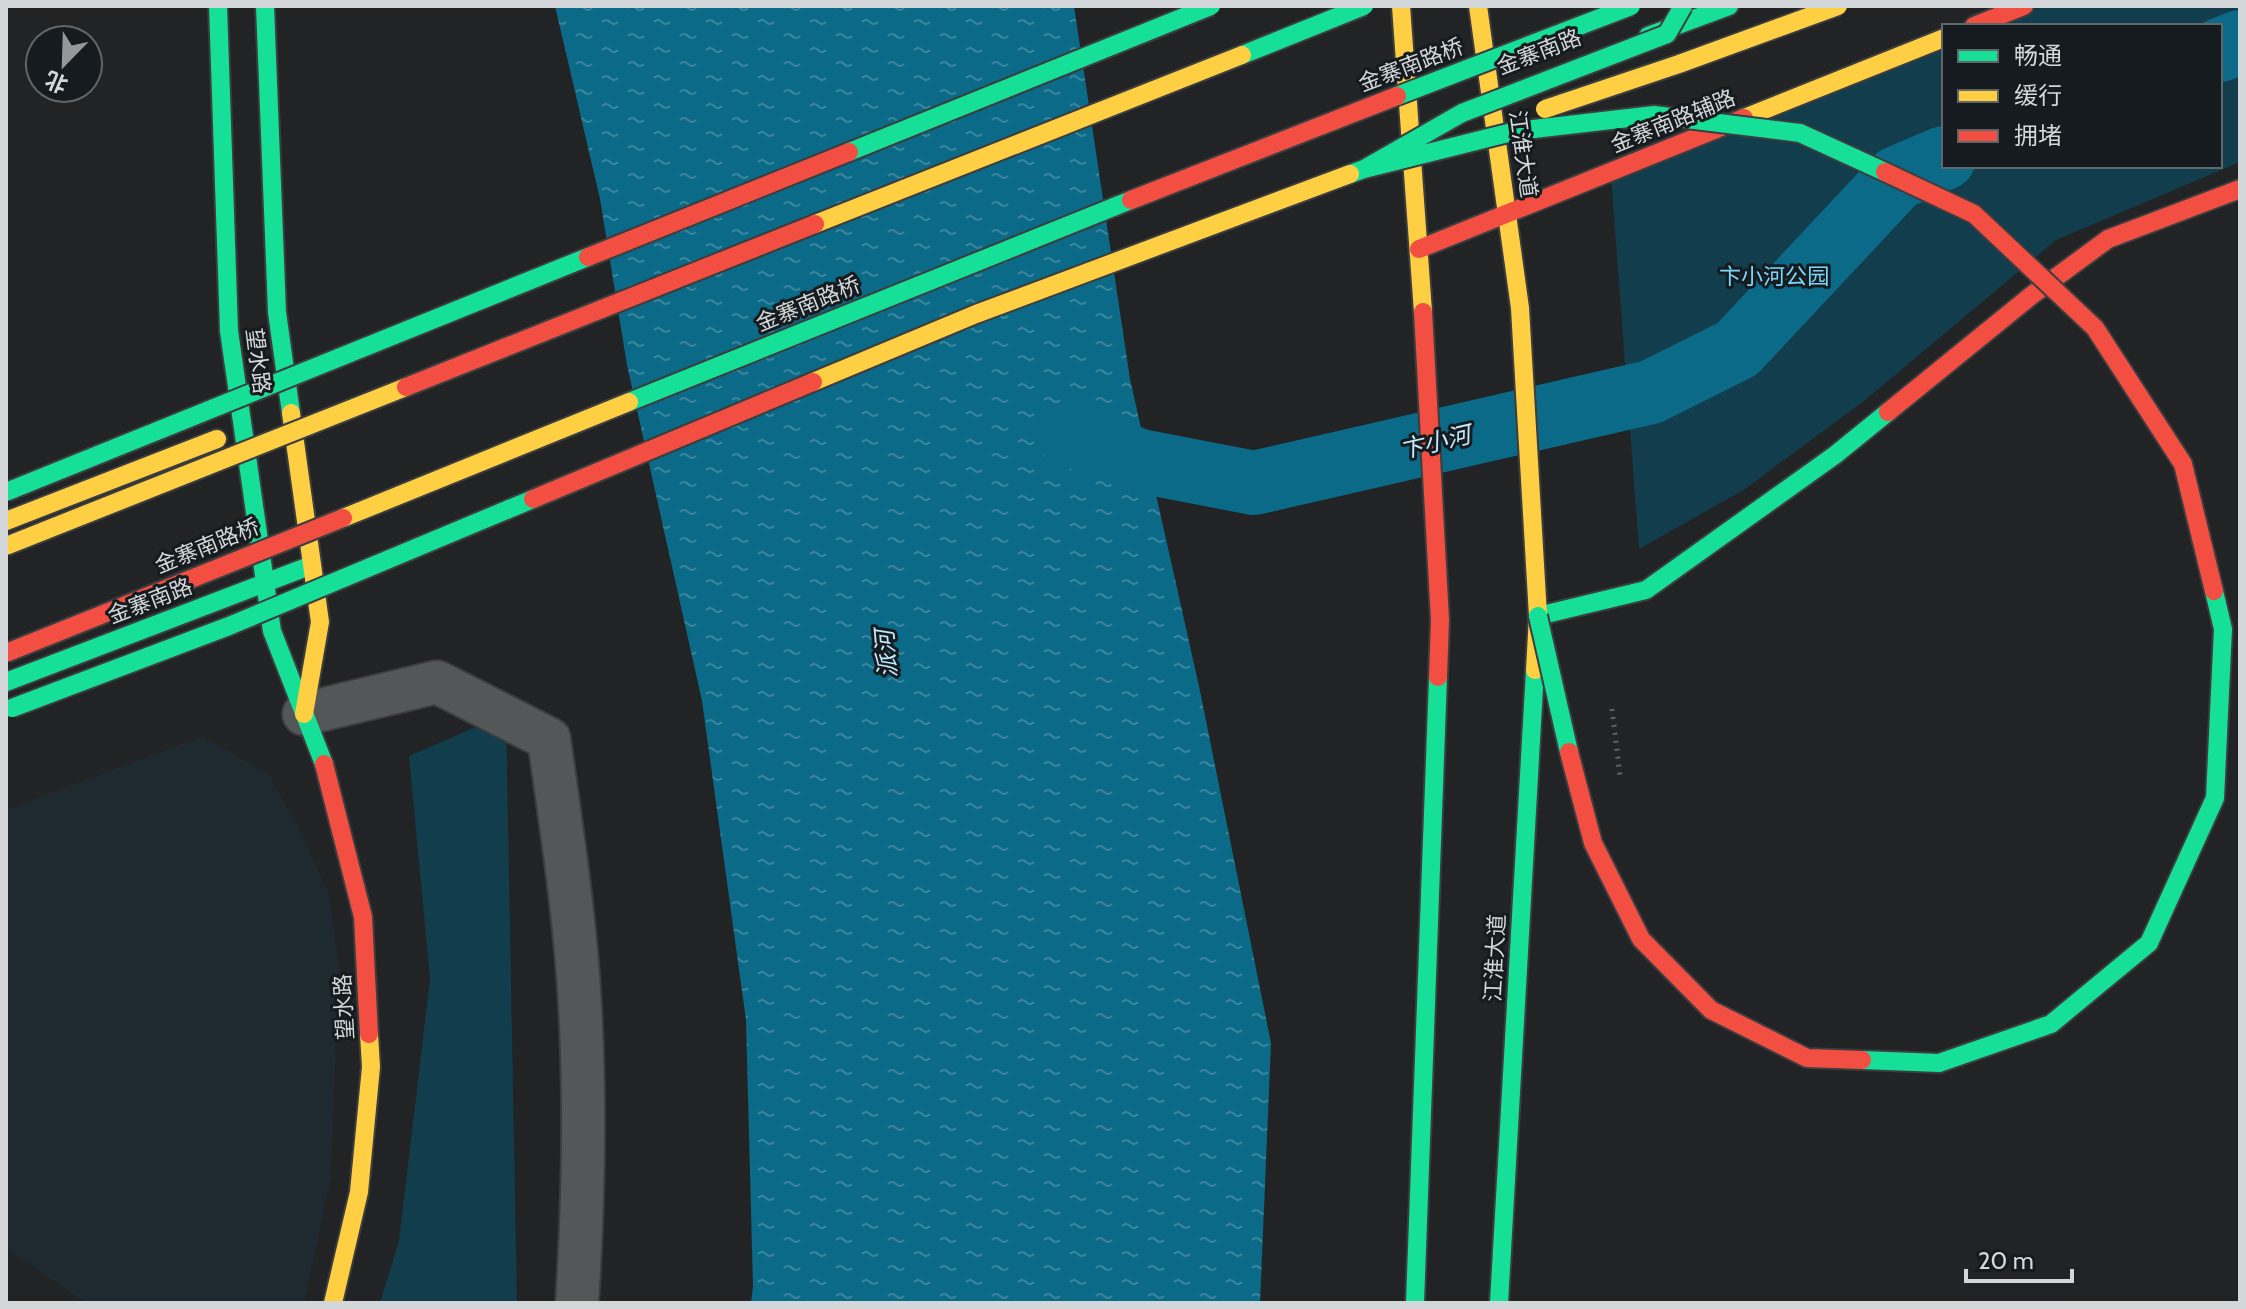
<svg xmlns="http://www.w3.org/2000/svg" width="2246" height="1309" font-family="Cabin,'Noto Sans SC',sans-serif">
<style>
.built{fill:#1e2a2f}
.green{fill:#123d4d}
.water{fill:url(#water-ripples)}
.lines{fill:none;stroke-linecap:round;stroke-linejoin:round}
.river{stroke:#0b6a87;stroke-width:64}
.street-casing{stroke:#3b3d3f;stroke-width:46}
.fast-casing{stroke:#3b3d3f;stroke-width:22}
.slow-casing{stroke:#3b3d3f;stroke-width:22}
.jam-casing{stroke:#3b3d3f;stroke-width:22}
.street{stroke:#545758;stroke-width:42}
.fast{stroke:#16e098;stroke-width:18}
.slow{stroke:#ffcf43;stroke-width:18}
.jam{stroke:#f24e42;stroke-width:18}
.fast-bridge-casing{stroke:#3b3d3f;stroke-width:22;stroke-linecap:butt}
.slow-bridge-casing{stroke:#3b3d3f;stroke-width:22;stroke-linecap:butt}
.jam-bridge-casing{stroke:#3b3d3f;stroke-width:22;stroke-linecap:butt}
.path-bridge{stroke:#606263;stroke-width:5;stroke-dasharray:2 6;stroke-linecap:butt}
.fast-bridge{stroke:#16e098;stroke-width:18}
.slow-bridge{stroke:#ffcf43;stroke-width:18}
.jam-bridge{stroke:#f24e42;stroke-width:18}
.labels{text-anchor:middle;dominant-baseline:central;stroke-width:6;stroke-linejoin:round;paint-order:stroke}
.street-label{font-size:22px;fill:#d3d7d9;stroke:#151b1e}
.park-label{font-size:22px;fill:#7cd7fc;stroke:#151b1e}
.water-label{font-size:24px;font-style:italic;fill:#c0eafd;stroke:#151b1e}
</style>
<defs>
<pattern id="water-ripples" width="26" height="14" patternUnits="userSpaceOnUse" patternTransform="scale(2)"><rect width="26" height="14" fill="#0b6a87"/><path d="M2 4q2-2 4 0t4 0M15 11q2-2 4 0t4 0" fill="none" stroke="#39859d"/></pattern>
</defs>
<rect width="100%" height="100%" fill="#212325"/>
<path class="built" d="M203,736L268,774L301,832L329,895L339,963L331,1177L304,1303H86L6,1248V810Z"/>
<path class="green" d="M2043,6H2240V162L2056,240L1864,401L1745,489L1639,549L1611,177L1944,45V166H2220V26H1992Z
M506,714L517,1303H380L399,1241L430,979L409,756Z"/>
<path class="water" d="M555,6H1074L1130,379L1199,686L1271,1043L1260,1303H751L753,1286L746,1020L702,701L627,365L600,199Z"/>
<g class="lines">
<path class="river" d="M2220,50L2240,42
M1068,434L1140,461L1254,483L1651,392L1737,349L1897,178L1944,158"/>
<g class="street-casing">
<path id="street" d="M304,714L437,682L549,739C560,818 572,896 578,975C586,1084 584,1194 577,1303"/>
</g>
<g class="fast-casing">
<path id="fast" d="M218,6L229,331L272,631L324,764
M265,6L277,312L291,413
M1648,36L1729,6
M1538,616L1646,590L1835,455L1888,412
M6,682L312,565
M1415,1303L1438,677
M1499,1303L1535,670"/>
</g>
<g class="slow-casing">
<path id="slow" d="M1401,6L1423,312
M1478,6L1520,308L1538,616L1535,670
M1744,118L1944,38
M291,413L320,622L304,714
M6,521L217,439
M333,1303L359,1192L371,1067L369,1034"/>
</g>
<g class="jam-casing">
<path id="jam" d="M1974,26L2024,6
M1419,249L1744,118
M1423,312L1440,620L1438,677
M1888,412L2032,295L2108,239L2240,189
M324,764L363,917L369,1034"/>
</g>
<use href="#street" class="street"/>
<use href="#fast" class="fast"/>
<use href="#slow" class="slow"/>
<use href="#jam" class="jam"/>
<g class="fast-bridge-casing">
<path id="fast-bridge" d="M1242,55L1364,6
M1397,96L1631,6
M849,152L1211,6
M1364,169L1462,113L1667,34L1683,6
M1350,174L1364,169L1516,131L1654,115L1800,133L1885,172
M629,402L1131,200
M6,492L588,257
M1538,616L1569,752
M12,708L229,626L533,499
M1862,1060L1939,1063L2051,1024L2149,943L2215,798L2223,629L2214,591"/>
</g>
<g class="slow-bridge-casing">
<path id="slow-bridge" d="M1545,109L1679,64L1838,6
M815,224L1242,55
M813,382L976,314L1350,174
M343,518L629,402
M6,546L406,387"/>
</g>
<g class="jam-bridge-casing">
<path id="jam-bridge" d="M1885,172L1974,214L2095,328L2183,464L2214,591
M1131,200L1397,96
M588,257L849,152
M406,387L815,224
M533,499L813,382
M6,653L343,518
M1569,752L1593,843L1641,939L1711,1010L1807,1058L1862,1060"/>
</g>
<path class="path-bridge" d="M1612,709L1620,776"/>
<use href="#fast-bridge" class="fast-bridge"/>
<use href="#slow-bridge" class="slow-bridge"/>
<use href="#jam-bridge" class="jam-bridge"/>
</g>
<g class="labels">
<g class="street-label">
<text transform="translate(1539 52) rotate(-21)">金寨南路</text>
<text transform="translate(1411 65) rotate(-21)">金寨南路桥</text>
<text transform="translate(1673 121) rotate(-22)">金寨南路辅路</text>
<text transform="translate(1523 154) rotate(82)">江淮大道</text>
<text transform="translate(808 304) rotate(-22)">金寨南路桥</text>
<text transform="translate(258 361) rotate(83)">望水路</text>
<text transform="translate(207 546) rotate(-22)">金寨南路桥</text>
<text transform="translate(150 601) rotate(-21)">金寨南路</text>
<text transform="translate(1495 958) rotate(-87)">江淮大道</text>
<text transform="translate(344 1007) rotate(-93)">望水路</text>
</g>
<g class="park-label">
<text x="1774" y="276">卞小河公园</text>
</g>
<g class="water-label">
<text transform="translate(1435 442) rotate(-13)">卞小河</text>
<text transform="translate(886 654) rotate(-95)">派河</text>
</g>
</g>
<rect width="2246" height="1309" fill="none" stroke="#d3d7d9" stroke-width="16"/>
<rect x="1942" y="24" width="280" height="144" fill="#151b1e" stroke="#616669" stroke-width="2"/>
<rect x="1958" y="50" width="40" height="12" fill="#16e098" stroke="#616669" stroke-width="2"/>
<text x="2014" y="64" font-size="24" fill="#d3d7d9">畅通</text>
<rect x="1958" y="90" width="40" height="12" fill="#ffcf43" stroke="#616669" stroke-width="2"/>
<text x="2014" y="104" font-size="24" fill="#d3d7d9">缓行</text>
<rect x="1958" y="130" width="40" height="12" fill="#f24e42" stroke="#616669" stroke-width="2"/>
<text x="2014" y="144" font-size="24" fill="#d3d7d9">拥堵</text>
<g transform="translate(64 64) rotate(203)"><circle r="38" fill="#151b1e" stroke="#616669" stroke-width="2"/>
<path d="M0-6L14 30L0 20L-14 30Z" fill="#95989a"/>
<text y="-12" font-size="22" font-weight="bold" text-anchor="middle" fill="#d3d7d9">北</text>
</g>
<path d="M1966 1269v12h106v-12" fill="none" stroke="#d3d7d9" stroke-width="4"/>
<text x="1978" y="1269" font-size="24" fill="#d3d7d9" stroke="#151b1e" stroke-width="6" paint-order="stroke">20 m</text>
</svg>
